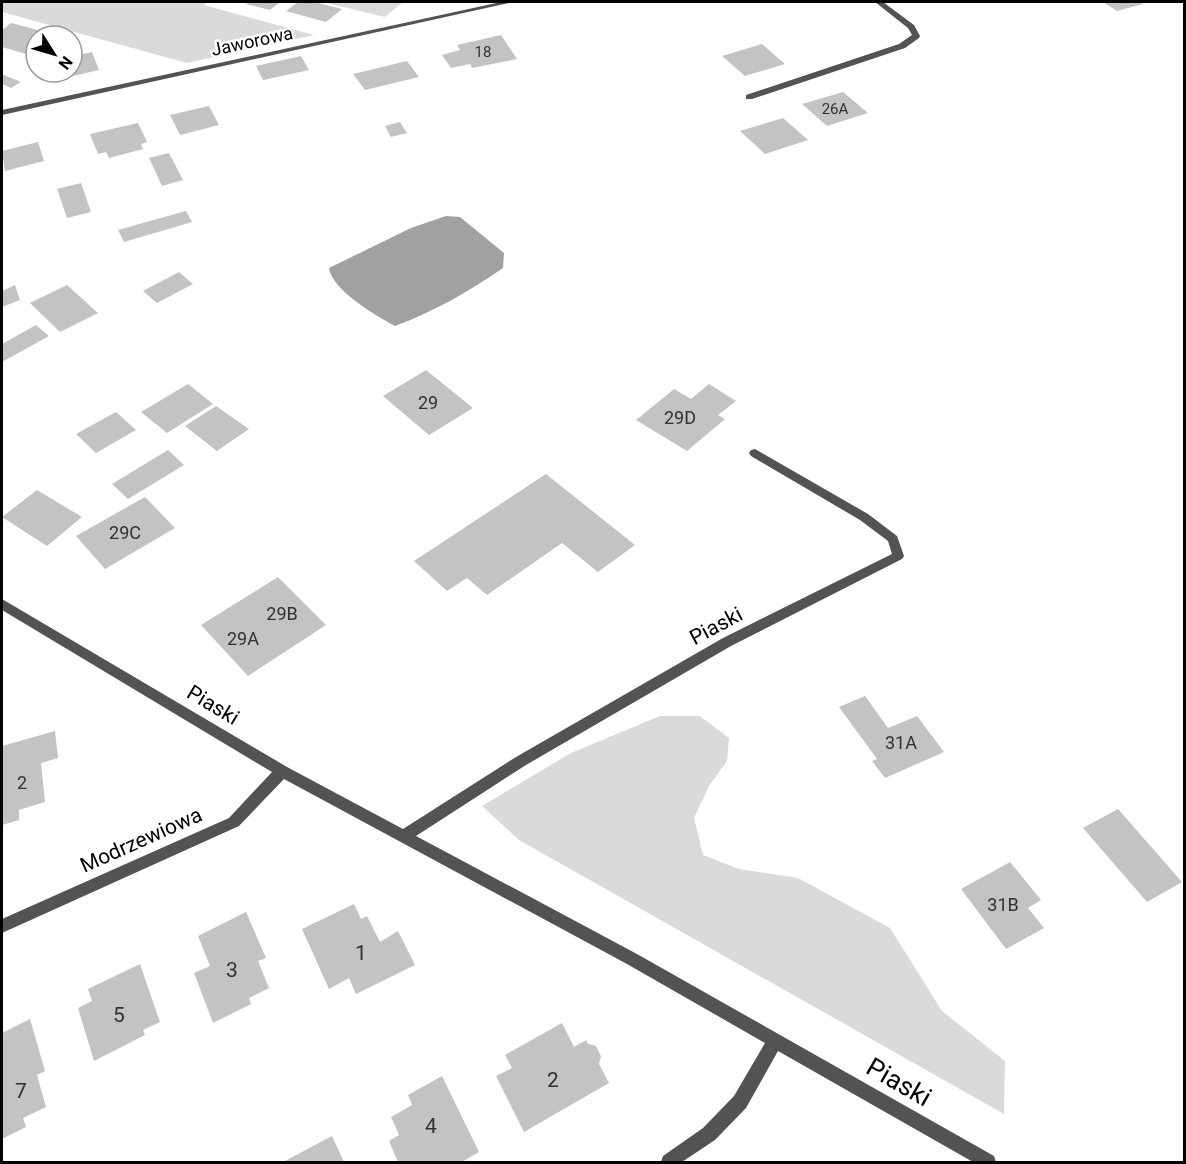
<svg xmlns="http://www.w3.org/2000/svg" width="1186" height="1164" font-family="Roboto,sans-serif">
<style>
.green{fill:#dadada}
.water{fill:#a1a1a1}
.building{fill:#c3c3c3}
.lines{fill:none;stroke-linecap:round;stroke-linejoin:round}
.street{fill:#535353;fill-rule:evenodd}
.labels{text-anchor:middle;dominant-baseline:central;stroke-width:5;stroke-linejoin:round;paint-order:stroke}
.far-number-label{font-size:15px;fill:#313131}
.far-street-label{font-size:18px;fill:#000;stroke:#fff}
.number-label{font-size:18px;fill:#313131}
.street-label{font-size:21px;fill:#000;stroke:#fff}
.near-number-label{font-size:21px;fill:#313131}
.near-street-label{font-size:26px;fill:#000;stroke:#fff}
</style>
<rect width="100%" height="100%" fill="#fff"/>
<path class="green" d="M2,2H208L204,5L314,35L187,63L2,12Z
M322,2H403L385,17Z
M660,716H700L729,738L727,761L709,786L694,818L703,855L739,869L798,878L890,928L942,1011L1005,1061L1004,1114L519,840L482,806L571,753Z"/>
<path class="water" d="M446,216L460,217L504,253L503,268C470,291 433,312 395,326C376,316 332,290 329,268L411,228Z"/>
<path class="building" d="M249,2H280L270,10L246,4Z
M298,2H314L342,9L326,22L286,11Z
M1103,2H1140L1143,4L1117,11Z
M11,23L57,35V36H36V57L2,47V30Z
M501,35L517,59L472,68L470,64L451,68L442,55L460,50L457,45Z
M762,44L785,64L745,76L722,56Z
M92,52L99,70L55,80L53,72H72V56Z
M301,56L309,70L263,80L256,66Z
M407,61L419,77L365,90L353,74Z
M2,74L21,82L11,88L2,84Z
M843,92L868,113L827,126L802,104Z
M209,106L219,125L180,135L170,115Z
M783,118L808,140L765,154L740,131Z
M400,122L407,133L391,137L385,126Z
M138,123L147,142L141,144L143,149L109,158L106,152L98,154L90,134Z
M38,142L44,161L5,171L2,151Z
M169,153L183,180L162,186L149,158Z
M81,183L91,212L67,218L57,189Z
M186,211L192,222L124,242L118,230Z
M179,272L193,284L157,303L143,291Z
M15,285L20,300L2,307V291Z
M67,285L98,313L60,332L30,303Z
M36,325L49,336L2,362V344Z
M426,370L473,408L429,435L383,396Z
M188,384L213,404L167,433L141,412Z
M709,384L736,401L718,415L725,419L687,451L636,420L674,389L691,399Z
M216,406L249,429L217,451L185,426Z
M116,412L136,430L96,453L76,434Z
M168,450L184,465L128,499L112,484Z
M546,474L635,545L598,572L562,543L487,595L467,578L447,591L414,561Z
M37,490L82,517L47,546L2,517Z
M145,497L175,528L105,569L76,536Z
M278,577L326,625L248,676L201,625Z
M865,696L888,728L917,716L944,752L885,778L872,761L877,759L839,707Z
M55,731L58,758L41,763L45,802L19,810V820L2,825V746Z
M1118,809L1182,882L1147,902L1083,828Z
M1010,862L1041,900L1028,908L1044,928L1006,949L961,889Z
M354,904L361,919L367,916L380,942L398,931L415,965L356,994L349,978L329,989L302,929Z
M246,912L266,958L258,961L269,988L249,998L251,1004L213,1023L194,973L210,966L198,936Z
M140,964L160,1022L143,1030L145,1035L94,1061L78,1008L92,1001L88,989Z
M30,1019L45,1071L37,1075L46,1107L23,1118L26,1127L2,1139V1033Z
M562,1023L574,1047L586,1040L588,1044L596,1046L601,1056L599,1064L609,1083L524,1132L496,1076L512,1068L505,1055Z
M442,1076L479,1152L462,1162H398L389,1141L399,1135L391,1117L412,1105L408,1095Z
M332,1136L344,1162H283Z"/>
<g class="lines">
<path class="street" d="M501,2H513L2,115V110Z
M875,2H883L914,25L920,36L919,38L905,48L752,99H746V95L899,44L912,35L908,28Z
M755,449L868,514L897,536L904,556L902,559L731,646L526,765L416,836L637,954L994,1156L996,1162H973L778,1051L746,1108L715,1140L682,1162H661L663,1156L703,1128L734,1096L765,1043L627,964L284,779L239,826L2,933V919L229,818L272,772L2,610V599L287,767L403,829L516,757L723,638L892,554L888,541L860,520L751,456L749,453L751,450Z"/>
</g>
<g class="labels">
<g class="far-number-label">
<text x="483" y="52">18</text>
<text x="835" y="109">26A</text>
</g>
<g class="far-street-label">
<text transform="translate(252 41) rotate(-12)">Jaworowa</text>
</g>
<g class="number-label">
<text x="428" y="402">29</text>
<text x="680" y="417">29D</text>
<text x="125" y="532">29C</text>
<text x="282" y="613">29B</text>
<text x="243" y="638">29A</text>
<text x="901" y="742">31A</text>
<text x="22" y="782">2</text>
<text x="1003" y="904">31B</text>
</g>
<g class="street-label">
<text transform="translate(716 626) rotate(-28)">Piaski</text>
<text transform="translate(213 705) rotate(31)">Piaski</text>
<text transform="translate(141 840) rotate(-24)">Modrzewiowa</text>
</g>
<g class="near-number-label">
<text x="361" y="953">1</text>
<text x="232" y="970">3</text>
<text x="119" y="1015">5</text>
<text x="553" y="1080">2</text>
<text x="21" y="1091">7</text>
<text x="431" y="1126">4</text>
</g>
<g class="near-street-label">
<text transform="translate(899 1082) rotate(30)">Piaski</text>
</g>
</g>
<rect width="1186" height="1164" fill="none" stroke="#000000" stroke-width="6"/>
<g transform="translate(54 54) rotate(127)"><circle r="28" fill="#ffffff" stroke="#999999" stroke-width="1.5"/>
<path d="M0-4.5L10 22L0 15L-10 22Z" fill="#000000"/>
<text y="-9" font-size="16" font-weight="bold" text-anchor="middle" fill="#000000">N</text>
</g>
</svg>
